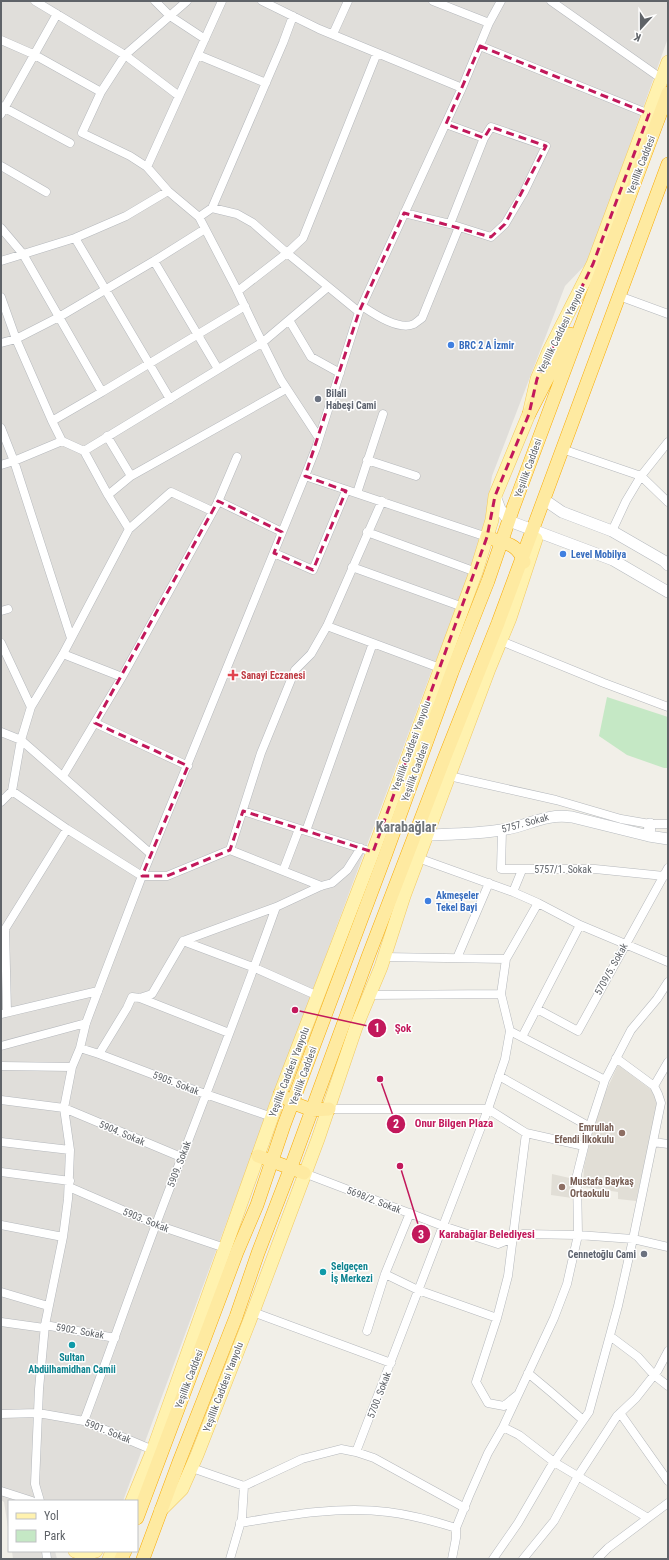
<svg xmlns="http://www.w3.org/2000/svg" width="669" height="1560" font-family="'Roboto Condensed',sans-serif">
<style>
.industrial{fill:#e0deda}
.education{fill:#e1ded6}
.green{fill:#c5e8c5}
.lines{fill:none;stroke-linecap:round;stroke-linejoin:round}
.minor-casing{stroke:#b5b8bc;stroke-width:9}
.secondary-casing{stroke:#b6babf;stroke-width:12}
.primary-casing{stroke:#f2c960;stroke-width:14}
.trunk-casing{stroke:#f9ab00;stroke-width:14}
.minor{stroke:#fff;stroke-width:8}
.secondary{stroke:#fff;stroke-width:11}
.primary{stroke:#fff2af;stroke-width:13}
.trunk{stroke:#feeaa1;stroke-width:13}
.marked{fill:none;stroke:#c2185b;stroke-width:3;stroke-dasharray:8 5;stroke-linejoin:round}
.shop-dot{fill:#3f7fe0;stroke:#fff;stroke-width:1.5}
.worship-dot{fill:#6b7280;stroke:#fff;stroke-width:1.5}
.health-dot{fill:#e0444e;stroke:#fff;stroke-width:1.5}
.education-dot{fill:#8d6e63;stroke:#fff;stroke-width:1.5}
.culture-dot{fill:#0f9aa8;stroke:#fff;stroke-width:1.5}
.labels{text-anchor:middle;dominant-baseline:central;stroke-width:3;stroke-linejoin:round;paint-order:stroke}
.street-label{font-size:10px;fill:#5f6368;stroke:#fff}
.shop-label{font-size:10px;font-weight:bold;fill:#366cbe;stroke:#fff;text-anchor:start}
.worship-label{font-size:10px;font-weight:bold;fill:#5b616d;stroke:#fff;text-anchor:start}
.health-label{font-size:10px;font-weight:bold;fill:#be3a42;stroke:#fff;text-anchor:start}
.education-label{font-size:10px;font-weight:bold;fill:#785e54;stroke:#fff;text-anchor:end}
.culture-label{font-size:10px;font-weight:bold;fill:#0d838f;stroke:#fff;text-anchor:start}
.district-label{font-size:14px;font-weight:bold;fill:#70757a;stroke:#fff}
.leader{fill:none;stroke:#c2185b;stroke-width:1.5}
.callout-dot{fill:#c2185b;stroke:#fff;stroke-width:1.5}
.mark-label{font-size:12px;text-anchor:middle;font-weight:bold;fill:#fff}
.callout-label{font-size:11px;text-anchor:middle;font-weight:bold;fill:#c2185b;stroke:#fff;stroke-width:3;stroke-linejoin:round;paint-order:stroke}
</style>
<rect width="100%" height="100%" fill="#f1efe8"/>
<path class="industrial" d="M1,1H668V38L588,262L565,286L492,476L484,528L477,563L432,670L123,1501H9V1534L4,1502L1,1500Z
M12,1551H55L57,1559H13Z"/>
<path class="education" d="M618,1065L654,1092L657,1108L636,1201L618,1199V1192L583,1187L584,1167L594,1124L602,1100Z
M552,1174L574,1179L572,1198L551,1195Z"/>
<path class="green" d="M607,697L668,717V768H664L627,755L599,736Z"/>
<g class="lines">
<g class="minor-casing">
<path id="minor" d="M35,1L125,55L179,96
M155,1L170,16L205,39
M262,1L319,29L462,88L359,312
M433,1L489,23
M551,1L662,79
M333,34L348,1
M1,40L33,54L101,92
M480,46L649,114
M198,55L266,83
M462,88L489,23L501,1
M1,106L70,143
M1,114L57,14
M446,124L484,138
M1,166L46,192
M147,167L130,156L82,133L101,92L125,55L187,1
M168,191L147,167L222,1
M212,208L283,43L293,16
M404,213L450,224L491,237L505,224L524,192L546,146L491,127L484,138L450,224
M199,217L236,288L256,330L281,380L319,438
M1,228L23,254L59,317L16,339L1,343
M205,229L154,261L218,369
M75,238L170,399
M1,261L75,238L126,216L168,191L199,217L212,208L237,214L253,223L287,253L359,312L316,448L305,476L142,876L98,991L86,1023L80,1048L72,1067L64,1108L70,1150L68,1199L63,1237L45,1325L39,1389L35,1484L40,1501
M154,261L59,317L102,392L245,306
M238,291L287,253L303,238L377,53
M619,296L668,314
M1,297L16,339L52,421L102,392
M362,306C374,314 399,331 414,324C417,322 419,320 422,318L459,227
M289,320L328,287
M1,428L14,461L71,638
M107,436L131,476
M62,441L84,451L108,495L129,529
M562,449L641,476L668,502
M84,451L263,342L289,320L311,357L340,373
M367,460L416,476
M1,465L14,461L62,441L52,421
M305,476L487,537
M357,493L383,414
M108,495L131,476L286,389
M218,501L282,532
M612,531L626,501L641,476L668,442
M367,532L476,572
M274,553L313,570L346,491
M352,567L463,607
M1,611L8,609
M327,626L440,668
M501,641L604,683L668,707
M1,643L31,707
M63,654L122,677
M95,723L188,766
M1,732L21,740L151,854
M63,776L122,677L217,504L237,457
M449,776L556,800L621,819L650,824H668
M12,791L21,740L31,707L63,654L129,529L171,492L212,511
M1,802L12,791L67,829L142,876H167L230,850L321,886
M243,811L366,850
M502,830L501,869H595L664,876
M306,831L373,643
M230,850L261,753L295,670L311,654L327,626L382,501
M418,858L513,892L538,903L580,925L668,962
M283,871L299,829
M513,892L522,870
M183,941L255,968L318,996
M457,958L489,883
M506,959L538,903
M368,995L501,994
M140,998L229,1033
M537,1009L578,1031L668,868
M7,1012L5,929L67,829
M1,1014L98,991
M510,1031L605,1080
M522,1037L580,925
M1,1046L86,1023
M80,1048L99,1054L194,1090L272,1117
M99,1054L127,1008L132,997L140,998L152,994L183,941L276,907L321,886L332,883L347,870L361,848
M1,1066L72,1067
M499,1076L590,1127
M654,1086L668,1062
M1,1100L64,1108L181,1157
M329,1109H488L526,1133L584,1146
M1,1142L70,1150
M653,1142L668,1144
M1,1172L70,1181
M304,1173L443,1226L498,1244L523,1234L578,1235L633,1239L668,1247
M69,1187L157,1225L225,1248
M1,1225L63,1237
M385,1274L418,1290L497,1318
M1,1292L48,1306
M253,1312L391,1363
M1,1322L44,1328
M45,1325L115,1338
M367,1331L385,1274L410,1213
M610,1336L638,1357L654,1375L668,1386
M528,1373L552,1393L583,1420
M516,1396L504,1406L488,1403L476,1382L497,1318L508,1276L526,1133
M620,1413L668,1481
M1,1414L38,1413L84,1421L153,1450
M84,1421C117,1333 147,1244 182,1157C214,1074 246,991 276,907
M503,1427L519,1435L554,1462L648,1518
M356,1452L374,1458L465,1508
M192,1468L244,1486L302,1459L341,1449L356,1452L488,1109L505,1059L510,1031L501,994L506,959L384,957
M1,1491L32,1501
M240,1523C288,1515 339,1506 388,1512C412,1515 434,1521 456,1528
M46,1551L47,1559
M230,1559L242,1518L244,1486
M452,1559L456,1538V1528L469,1496L488,1453L503,1427L554,1318L567,1284L578,1235L577,1175L587,1135L605,1080L631,1030L657,999L668,982
M493,1559L518,1523L550,1468L589,1412L618,1306L633,1239L661,1103L658,1094L654,1086L616,1058
M523,1559L554,1521L578,1476L617,1416L636,1398L658,1370L668,1351
M597,1559L608,1548L668,1503"/>
</g>
<g class="secondary-casing">
<path id="secondary" d="M495,496L500,509L509,521L613,560L668,592
M549,503L562,512L612,531L664,561L668,565
M427,835C451,834 476,834 501,830C527,827 543,813 572,817L649,836L668,839
M649,836L650,824"/>
</g>
<g class="primary-casing">
<path id="primary" d="M132,1501L153,1450L280,1094L373,852L476,572L492,520L495,496L529,414L537,379L548,353L593,264L668,62
M161,1510L182,1489L197,1455L253,1312L318,1139L356,1027L381,967L404,896L489,669L510,618L536,539
M75,1551L84,1554L96,1551
M109,1559L112,1551"/>
</g>
<g class="trunk-casing">
<path id="trunk" d="M529,414L570,334
M487,537C505,544 517,542 524,562
M280,1094L293,1103L312,1110L329,1109
M258,1156L304,1173
M137,1518L237,1252L257,1205L284,1125L385,856L452,672L488,581L513,508L668,93
M121,1559L125,1551
M143,1559L179,1462L236,1317L258,1253L291,1167L368,957L444,759L498,623L668,164"/>
</g>
<use href="#minor" class="minor"/>
<use href="#secondary" class="secondary"/>
<use href="#primary" class="primary"/>
<use href="#trunk" class="trunk"/>
</g>
<path class="marked" d="M480,46L649,114L593,264L537,379L529,414L495,496L487,537L373,852L243,811L230,850L167,876H142L188,766L95,723L218,501L282,532L274,553L313,570L346,491L305,476L359,312L404,213L491,237L505,224L546,146L491,127L484,138L446,124Z"/>
<g class="shop-dot">
<circle cx="451" cy="345" r="4"/>
<circle cx="563" cy="554" r="4"/>
<circle cx="428" cy="901" r="4"/>
</g>
<g class="worship-dot">
<circle cx="318" cy="399" r="4"/>
<circle cx="644" cy="1254" r="4"/>
</g>
<path class="health-dot" d="M231 669h4v4h4v4h-4v4h-4v-4h-4v-4h4z"/>
<g class="education-dot">
<circle cx="622" cy="1133" r="4"/>
<circle cx="562" cy="1187" r="4"/>
</g>
<g class="culture-dot">
<circle cx="323" cy="1272" r="4"/>
<circle cx="72" cy="1345" r="4"/>
</g>
<g class="labels">
<g class="street-label">
<text transform="translate(641 165) rotate(-69)">Yeşillik Caddesi</text>
<text transform="translate(561 330) rotate(-64)">Yeşillik Caddesi Yanyolu</text>
<text transform="translate(528 468) rotate(-70)">Yeşillik Caddesi</text>
<text transform="translate(411 746) rotate(-70)">Yeşillik Caddesi Yanyolu</text>
<text transform="translate(415 772) rotate(-70)">Yeşillik Caddesi</text>
<text transform="translate(525 823) rotate(-15)">5757. Sokak</text>
<text x="563" y="869">5757/1. Sokak</text>
<text transform="translate(611 969) rotate(-61)">5709/5. Sokak</text>
<text transform="translate(289 1072) rotate(-69)">Yeşillik Caddesi Yanyolu</text>
<text transform="translate(303 1076) rotate(-70)">Yeşillik Caddesi</text>
<text transform="translate(176 1083) rotate(21)">5905. Sokak</text>
<text transform="translate(122 1133) rotate(23)">5904. Sokak</text>
<text transform="translate(179 1164) rotate(-69)">5909. Sokak</text>
<text transform="translate(374 1200) rotate(21)">5698/2. Sokak</text>
<text transform="translate(146 1220) rotate(22)">5903. Sokak</text>
<text transform="translate(80 1331) rotate(10)">5902. Sokak</text>
<text transform="translate(189 1379) rotate(-69)">Yeşillik Caddesi</text>
<text transform="translate(223 1387) rotate(-69)">Yeşillik Caddesi Yanyolu</text>
<text transform="translate(379 1395) rotate(-69)">5700. Sokak</text>
<text transform="translate(108 1431) rotate(22)">5901. Sokak</text>
</g>
<g class="shop-label">
<text x="459" y="345">BRC 2 A İzmir</text>
<text x="571" y="554">Level Mobilya</text>
<text x="436" y="895">Akmeşeler<tspan x="436" dy="12">Tekel Bayi</tspan></text>
</g>
<g class="worship-label">
<text x="326" y="393">Bilali<tspan x="326" dy="12">Habeşi Cami</tspan></text>
<text x="636" y="1254" text-anchor="end">Cennetoğlu Cami</text>
</g>
<g class="health-label">
<text x="241" y="675">Sanayi Eczanesi</text>
</g>
<g class="education-label">
<text x="614" y="1127">Emrullah<tspan x="614" dy="12">Efendi İlkokulu</tspan></text>
<text x="570" y="1181" text-anchor="start">Mustafa Baykaş<tspan x="570" dy="12">Ortaokulu</tspan></text>
</g>
<g class="culture-label">
<text x="331" y="1266">Selgeçen<tspan x="331" dy="12">İş Merkezi</tspan></text>
<text x="72" y="1357" text-anchor="middle">Sultan<tspan x="72" dy="12">Abdülhamidhan Camii</tspan></text>
</g>
<g class="district-label">
<text x="406" y="827">Karabağlar</text>
</g>
</g>
<path class="leader" d="M295 1010L377 1028M380 1079L396 1124M400 1166L421 1234"/>
<g class="callout-dot">
<circle cx="295" cy="1010" r="4"/>
<circle cx="380" cy="1079" r="4"/>
<circle cx="400" cy="1166" r="4"/>
<circle cx="377" cy="1028" r="10"/>
<circle cx="396" cy="1124" r="10"/>
<circle cx="421" cy="1234" r="10"/>
</g>
<g class="mark-label">
<text x="377" y="1032">1</text>
<text x="396" y="1128">2</text>
<text x="421" y="1239">3</text>
</g>
<g class="callout-label">
<text x="403" y="1032">Şok</text>
<text x="454" y="1127">Onur Bilgen Plaza</text>
<text x="487" y="1238">Karabağlar Belediyesi</text>
</g>
<rect width="669" height="1560" fill="none" stroke="#5f6368" stroke-width="4"/>
<rect x="8" y="1500" width="130" height="52" fill="#ffffff" stroke="#bfc1c3"/>
<rect x="16" y="1513" width="20" height="6" fill="#fff2af" stroke="#bfc1c3"/>
<text x="44" y="1520" font-size="12" fill="#5f6368">Yol</text>
<rect x="16" y="1530" width="20" height="12" fill="#c5e8c5" stroke="#bfc1c3"/>
<text x="44" y="1540" font-size="12" fill="#5f6368">Park</text>
<g transform="translate(641 28) rotate(201)" stroke="#ffffff" stroke-width="3" paint-order="stroke">
<path d="M0-3L7 15L0 10L-7 15Z" fill="#5f6368"/>
<text y="-6" font-size="11" font-weight="bold" text-anchor="middle" fill="#5f6368">K</text>
</g>
</svg>
